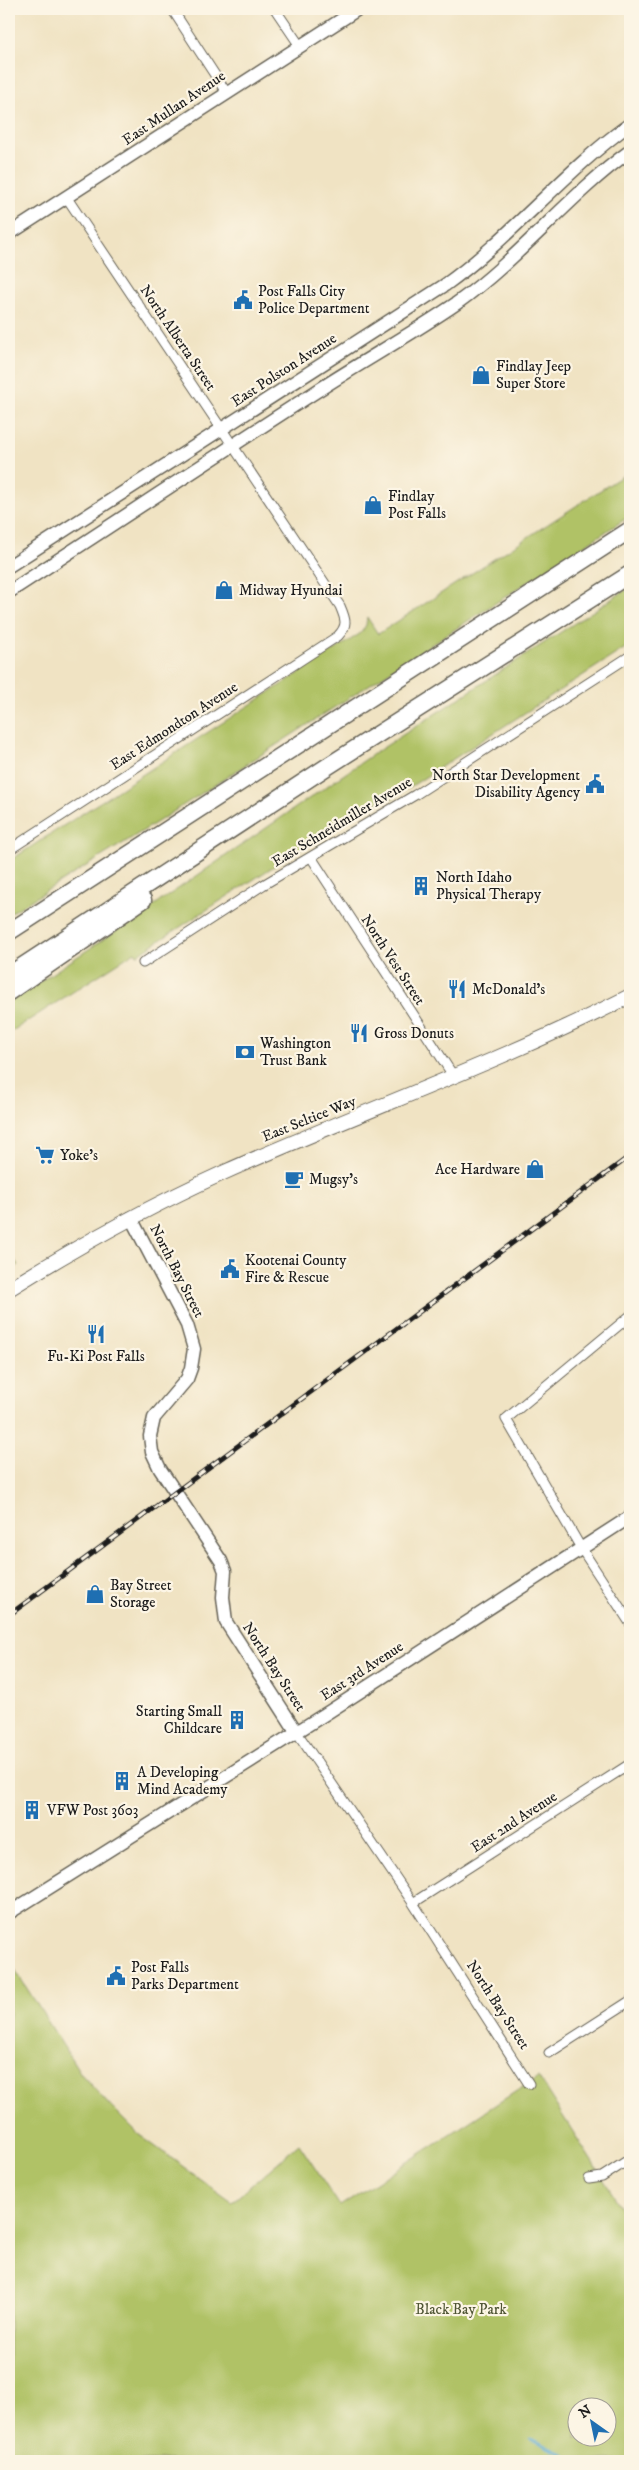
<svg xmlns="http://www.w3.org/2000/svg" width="639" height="2470" font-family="'IM FELL DW Pica',serif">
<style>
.green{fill:#b0c266;stroke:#666f41;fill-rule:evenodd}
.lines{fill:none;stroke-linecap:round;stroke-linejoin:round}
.stream{stroke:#51a5cc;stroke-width:3}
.street-casing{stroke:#666256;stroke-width:11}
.secondary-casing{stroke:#666256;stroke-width:15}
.primary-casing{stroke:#666256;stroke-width:16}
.highway-casing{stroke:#666256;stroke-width:19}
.street{stroke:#fff;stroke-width:9}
.secondary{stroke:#fff;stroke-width:12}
.primary{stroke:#fff;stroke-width:14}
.highway{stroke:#fff;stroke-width:16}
.rail-casing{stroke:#1c1c1c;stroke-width:5}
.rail{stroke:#fcf5e5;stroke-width:3;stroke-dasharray:9;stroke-linecap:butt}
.labels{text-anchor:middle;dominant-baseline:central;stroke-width:4.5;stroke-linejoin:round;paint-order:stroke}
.street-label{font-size:15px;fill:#1c1c1c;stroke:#fcf5e5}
.poi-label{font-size:15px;fill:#1c1c1c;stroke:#fcf5e5;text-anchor:start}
.park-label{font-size:15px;fill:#505636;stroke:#fcf5e5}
</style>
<rect width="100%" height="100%" fill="#fcf5e5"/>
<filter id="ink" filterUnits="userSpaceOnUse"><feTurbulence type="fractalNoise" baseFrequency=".02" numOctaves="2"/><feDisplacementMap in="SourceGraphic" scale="10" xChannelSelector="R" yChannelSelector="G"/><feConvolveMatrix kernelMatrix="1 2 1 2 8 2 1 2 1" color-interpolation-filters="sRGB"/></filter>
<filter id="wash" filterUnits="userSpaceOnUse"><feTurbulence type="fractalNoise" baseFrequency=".0096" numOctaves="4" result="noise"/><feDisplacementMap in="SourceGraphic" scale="20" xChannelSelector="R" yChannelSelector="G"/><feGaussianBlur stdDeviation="1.12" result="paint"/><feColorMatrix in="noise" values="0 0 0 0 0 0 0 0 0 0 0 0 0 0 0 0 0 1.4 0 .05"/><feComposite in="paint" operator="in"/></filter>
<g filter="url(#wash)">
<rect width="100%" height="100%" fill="#f0e3c3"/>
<path class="green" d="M630,471V516L159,821L9,914V861L361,633L366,625L367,617L378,634Z
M630,587V645L393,798L370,804L137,955L135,952L9,1033V1002L137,917L375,753Z
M9,1251L18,1265L9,1273Z
M9,1960L81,2074L111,2107L138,2134L232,2202L299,2144L340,2206L538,2077L630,2221V2461H9ZM576,2408H606V2438H576Z"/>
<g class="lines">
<path class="stream" d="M531,2439L563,2454L569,2461"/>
</g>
</g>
<g filter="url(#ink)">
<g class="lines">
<g class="street-casing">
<path id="street" d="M172,9L226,92
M275,9L300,46
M9,850L338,636C348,625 346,620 340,606L67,198
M311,857L454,1077
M143,963L263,885L415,795L630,656
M630,1316L506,1419L581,1548L630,1623
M296,1731L413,1903L529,2084
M413,1903L630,1764
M549,2053L630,2001
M589,2179L602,2177L630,2159"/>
</g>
<g class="secondary-casing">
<path id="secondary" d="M9,234L358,9
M9,566L445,285C512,237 563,172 630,124
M9,592C112,525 214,457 317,391C363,361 412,334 457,303C520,258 568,196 630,151
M131,1218L187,1325L194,1349L191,1368L187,1379L154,1418L150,1436L152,1452L160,1469L221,1561L225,1571L223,1597L226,1622L296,1731
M9,1913L330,1711L630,1517"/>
</g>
<g class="primary-casing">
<path id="primary" d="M9,1289C78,1246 150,1206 225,1172C359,1112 499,1063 630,996"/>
</g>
<g class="highway-casing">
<path id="highway" d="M9,932L630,530
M9,975L325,768L630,574
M9,992L143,900"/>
</g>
<use href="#street" class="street"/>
<use href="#secondary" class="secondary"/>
<use href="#primary" class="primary"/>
<use href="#highway" class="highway"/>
<g class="rail-casing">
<path id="rail" d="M9,1615L630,1156"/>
</g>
<use href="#rail" class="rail"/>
</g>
</g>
<defs>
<g id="civic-bare" transform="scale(1.5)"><path d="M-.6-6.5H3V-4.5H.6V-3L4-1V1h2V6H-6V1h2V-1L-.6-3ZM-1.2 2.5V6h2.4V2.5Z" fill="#1f6fb2" stroke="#fcf5e5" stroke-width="2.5" paint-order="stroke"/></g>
<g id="shop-bare" transform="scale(1.5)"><path d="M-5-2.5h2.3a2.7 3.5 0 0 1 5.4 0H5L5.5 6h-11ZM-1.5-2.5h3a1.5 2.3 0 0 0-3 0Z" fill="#1f6fb2" stroke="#fcf5e5" stroke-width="2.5" paint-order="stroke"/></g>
<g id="building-bare" transform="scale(1.5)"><path d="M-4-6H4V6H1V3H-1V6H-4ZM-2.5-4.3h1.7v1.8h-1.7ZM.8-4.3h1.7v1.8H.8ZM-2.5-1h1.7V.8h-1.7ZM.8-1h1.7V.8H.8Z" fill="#1f6fb2" stroke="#fcf5e5" stroke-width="2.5" paint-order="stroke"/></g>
<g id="restaurant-bare" transform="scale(1.5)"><path d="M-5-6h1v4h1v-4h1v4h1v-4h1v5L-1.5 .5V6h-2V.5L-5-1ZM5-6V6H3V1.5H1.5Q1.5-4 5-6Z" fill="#1f6fb2" stroke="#fcf5e5" stroke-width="2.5" paint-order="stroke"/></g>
<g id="bank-bare" transform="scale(1.5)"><path d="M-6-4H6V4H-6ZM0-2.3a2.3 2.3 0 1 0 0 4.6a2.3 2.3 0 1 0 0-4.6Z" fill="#1f6fb2" stroke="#fcf5e5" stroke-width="2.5" paint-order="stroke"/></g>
<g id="supermarket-bare" transform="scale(1.5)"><path d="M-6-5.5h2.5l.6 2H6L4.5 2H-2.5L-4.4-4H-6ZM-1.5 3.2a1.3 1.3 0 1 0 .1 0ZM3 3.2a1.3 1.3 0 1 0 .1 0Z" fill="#1f6fb2" stroke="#fcf5e5" stroke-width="2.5" paint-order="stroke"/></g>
<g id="cafe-bare" transform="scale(1.5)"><path d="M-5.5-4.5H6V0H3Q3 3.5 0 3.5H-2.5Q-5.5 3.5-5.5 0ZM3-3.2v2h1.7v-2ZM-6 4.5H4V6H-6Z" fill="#1f6fb2" stroke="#fcf5e5" stroke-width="2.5" paint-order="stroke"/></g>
</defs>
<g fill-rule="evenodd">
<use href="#civic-bare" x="243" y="300"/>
<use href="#shop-bare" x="481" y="375"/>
<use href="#shop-bare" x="373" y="505"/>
<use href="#shop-bare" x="224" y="590"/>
<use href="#civic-bare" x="595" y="784"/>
<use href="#building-bare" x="421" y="886"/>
<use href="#restaurant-bare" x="457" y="989"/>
<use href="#restaurant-bare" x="359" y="1033"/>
<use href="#bank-bare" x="245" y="1052"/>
<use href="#supermarket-bare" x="45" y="1155"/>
<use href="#shop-bare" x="535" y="1169"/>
<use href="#cafe-bare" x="294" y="1179"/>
<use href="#civic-bare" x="230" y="1269"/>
<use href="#restaurant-bare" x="96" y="1334"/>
<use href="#shop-bare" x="95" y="1594"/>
<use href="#building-bare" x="237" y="1720"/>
<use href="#building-bare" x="122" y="1781"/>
<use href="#building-bare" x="32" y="1810"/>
<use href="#civic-bare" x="116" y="1976"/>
</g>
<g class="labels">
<g class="street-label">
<text transform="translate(174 108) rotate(-34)">East Mullan Avenue</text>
<text transform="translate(178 338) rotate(56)">North Alberta Street</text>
<text transform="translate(284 370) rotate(-33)">East Polston Avenue</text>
<text transform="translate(174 726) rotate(-33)">East Edmondton Avenue</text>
<text transform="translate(342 822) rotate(-31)">East Schneidmiller Avenue</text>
<text transform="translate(393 960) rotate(57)">North Vest Street</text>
<text transform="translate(309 1119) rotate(-22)">East Seltice Way</text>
<text transform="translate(177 1271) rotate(63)">North Bay Street</text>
<text transform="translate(274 1667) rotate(57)">North Bay Street</text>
<text transform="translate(362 1671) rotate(-33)">East 3rd Avenue</text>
<text transform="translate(514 1822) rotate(-33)">East 2nd Avenue</text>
<text transform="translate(498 2005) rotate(57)">North Bay Street</text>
</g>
<g class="poi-label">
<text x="258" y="291">Post Falls City<tspan x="258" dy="17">Police Department</tspan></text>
<text x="496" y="366">Findlay Jeep<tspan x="496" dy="17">Super Store</tspan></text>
<text x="388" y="496">Findlay<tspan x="388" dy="17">Post Falls</tspan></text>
<text x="239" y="590">Midway Hyundai</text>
<text x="580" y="775" text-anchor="end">North Star Development<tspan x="580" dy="17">Disability Agency</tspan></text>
<text x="436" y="877">North Idaho<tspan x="436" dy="17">Physical Therapy</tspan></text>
<text x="472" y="989">McDonald's</text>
<text x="374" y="1033">Gross Donuts</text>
<text x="260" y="1043">Washington<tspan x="260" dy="17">Trust Bank</tspan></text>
<text x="60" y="1155">Yoke's</text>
<text x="520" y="1169" text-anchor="end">Ace Hardware</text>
<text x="309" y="1179">Mugsy's</text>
<text x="245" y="1260">Kootenai County<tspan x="245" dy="17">Fire &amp; Rescue</tspan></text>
<text x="96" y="1356" text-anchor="middle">Fu-Ki Post Falls</text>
<text x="110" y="1585">Bay Street<tspan x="110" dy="17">Storage</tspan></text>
<text x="222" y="1711" text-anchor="end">Starting Small<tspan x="222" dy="17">Childcare</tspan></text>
<text x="137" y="1772">A Developing<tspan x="137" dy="17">Mind Academy</tspan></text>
<text x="47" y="1810">VFW Post 3603</text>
<text x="131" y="1967">Post Falls<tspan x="131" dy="17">Parks Department</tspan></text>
</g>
<g class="park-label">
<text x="461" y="2309">Black Bay Park</text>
</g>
</g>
<rect width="639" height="2470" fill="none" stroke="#fcf5e5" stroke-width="30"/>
<g transform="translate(592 2422) rotate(327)"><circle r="24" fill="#fcf5e5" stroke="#a29e95"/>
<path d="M0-4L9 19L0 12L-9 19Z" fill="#1f6fb2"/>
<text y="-8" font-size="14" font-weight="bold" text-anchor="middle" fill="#1c1c1c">N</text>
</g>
</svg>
